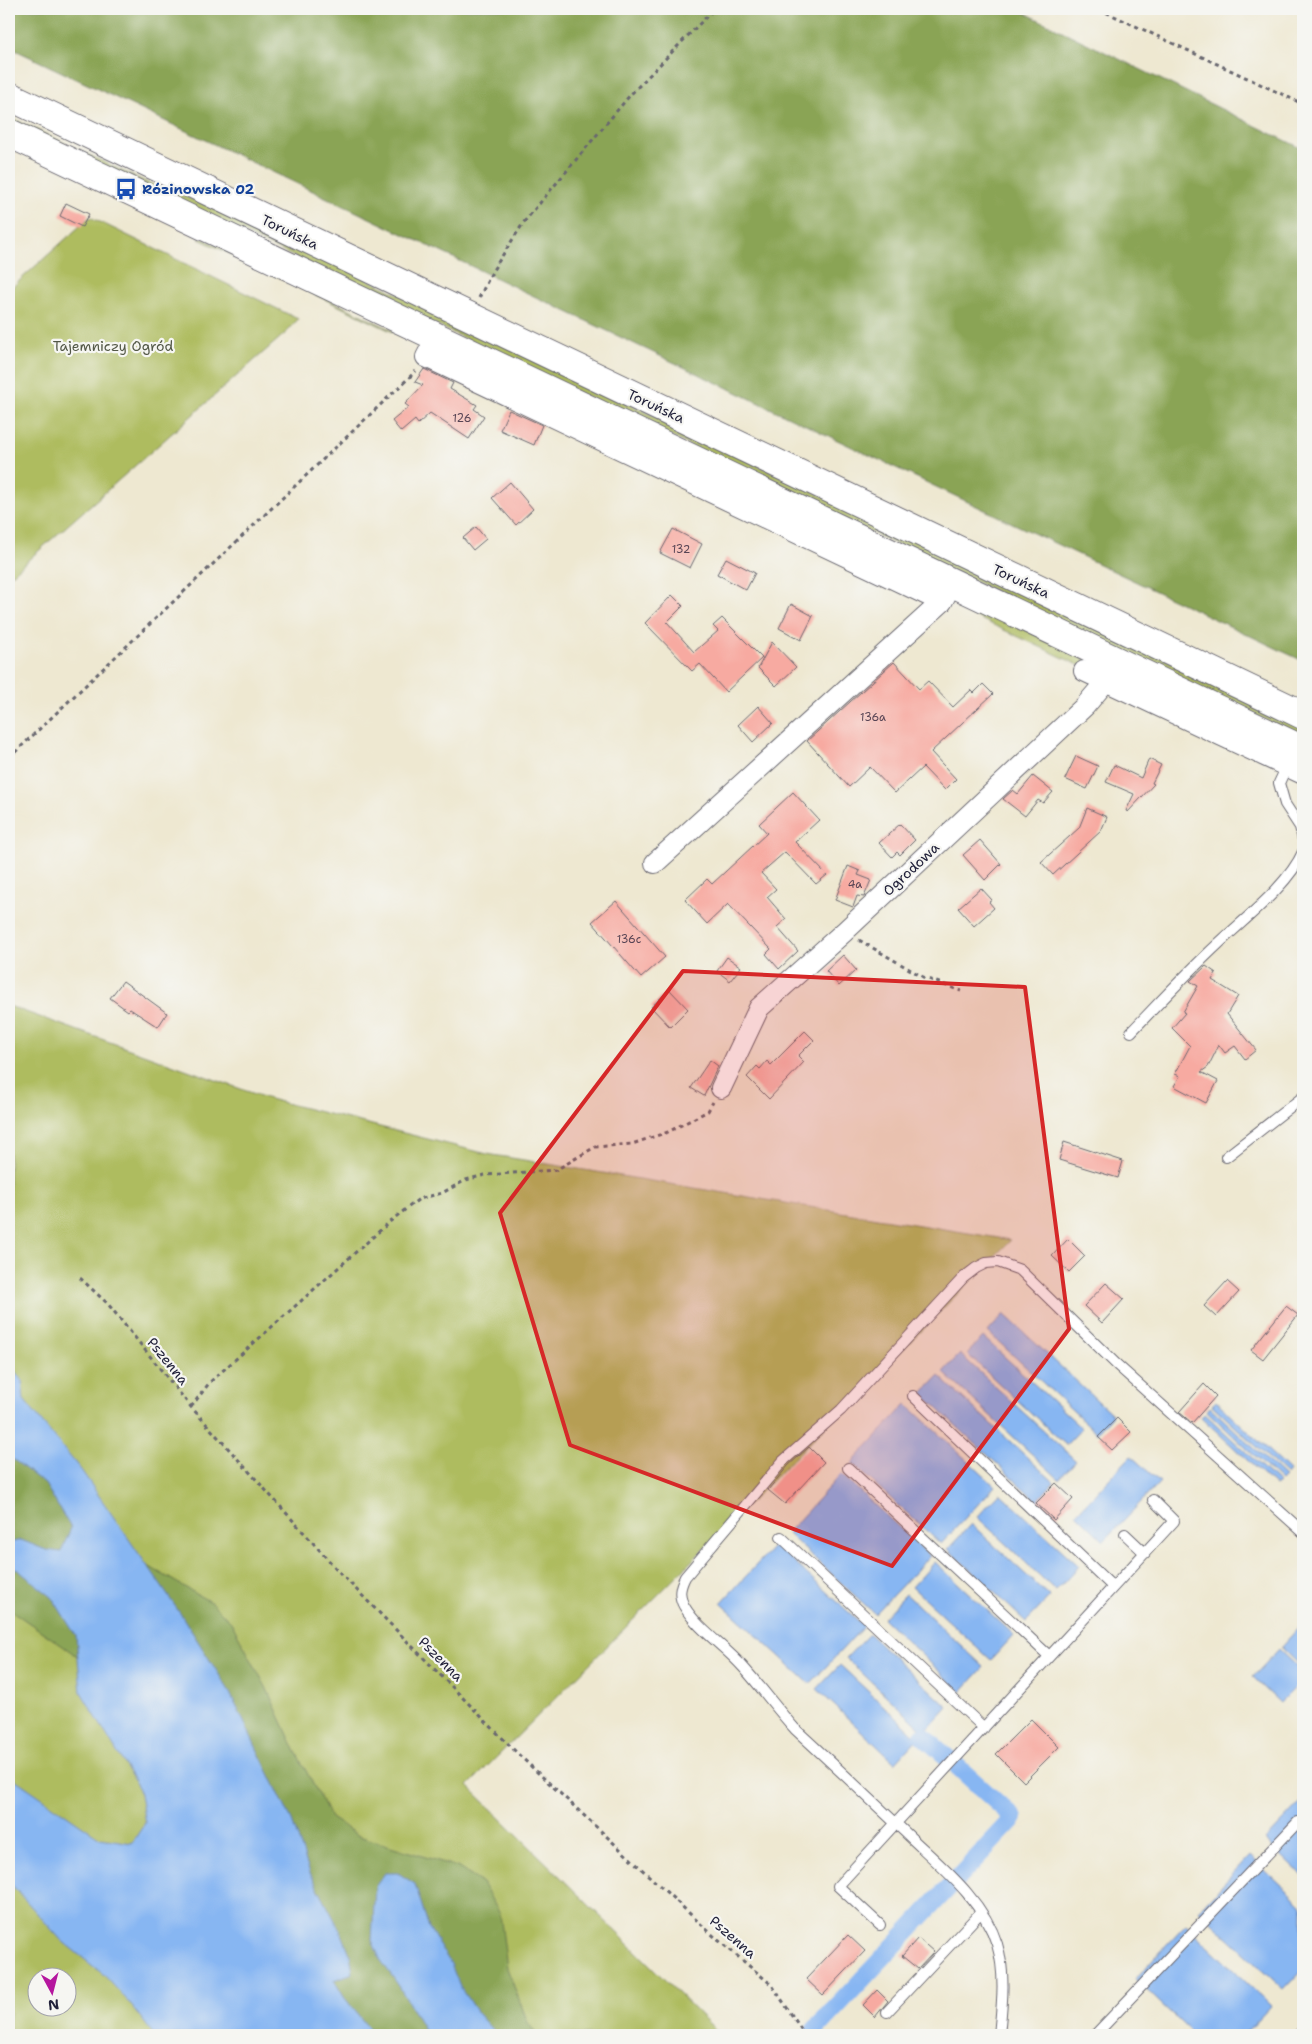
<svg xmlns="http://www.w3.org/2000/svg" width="1312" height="2044" font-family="'Shantell Sans',sans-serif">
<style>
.green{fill:#aebc5e;stroke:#686f4c;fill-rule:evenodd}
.forest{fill:#8aa455;stroke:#566348}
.water{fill:#87b6f2;stroke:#546c96}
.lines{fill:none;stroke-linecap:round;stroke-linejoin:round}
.canal{stroke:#87b6f2;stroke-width:18}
.building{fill:#f7aaa1}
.service-casing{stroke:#696770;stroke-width:12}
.minor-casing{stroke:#696770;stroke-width:22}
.primary-casing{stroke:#696770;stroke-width:30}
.path{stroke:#696770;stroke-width:3;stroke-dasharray:4 4;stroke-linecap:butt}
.service{stroke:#fff;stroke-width:10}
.minor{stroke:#fff;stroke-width:20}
.primary{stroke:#fff;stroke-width:28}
.marked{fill:#d62828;fill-opacity:0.2;stroke:#d62828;stroke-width:4;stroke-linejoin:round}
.labels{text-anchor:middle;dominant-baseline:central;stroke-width:4.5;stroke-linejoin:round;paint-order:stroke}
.number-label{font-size:11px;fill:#574454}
.transit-label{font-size:14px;font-weight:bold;fill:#164399;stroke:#f6f6f2;text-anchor:start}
.street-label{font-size:14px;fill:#22223b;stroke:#f6f6f2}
.park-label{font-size:14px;fill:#535847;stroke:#f6f6f2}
</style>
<rect width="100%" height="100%" fill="#f6f6f2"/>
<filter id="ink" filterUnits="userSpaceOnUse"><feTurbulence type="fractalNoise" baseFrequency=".02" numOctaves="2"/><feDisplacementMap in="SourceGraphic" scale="10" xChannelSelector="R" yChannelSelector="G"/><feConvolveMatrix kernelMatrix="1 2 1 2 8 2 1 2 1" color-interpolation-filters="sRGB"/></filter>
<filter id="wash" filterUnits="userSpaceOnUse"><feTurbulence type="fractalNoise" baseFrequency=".0096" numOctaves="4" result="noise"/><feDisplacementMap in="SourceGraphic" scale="20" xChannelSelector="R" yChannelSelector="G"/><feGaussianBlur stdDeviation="1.12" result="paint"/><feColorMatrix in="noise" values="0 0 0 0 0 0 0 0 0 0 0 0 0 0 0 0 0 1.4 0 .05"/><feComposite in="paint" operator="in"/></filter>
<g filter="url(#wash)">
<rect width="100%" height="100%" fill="#eee8d1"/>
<path class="green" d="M12,118L148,183L224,211L1303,725V738L9,121V119Z
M90,217L298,319L289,330L9,577V290Z
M202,238L419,343L418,344L199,239Z
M967,601L1103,665L1085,668L957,608L959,604Z
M9,1006L269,1099L487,1154L1011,1240L468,1786L721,2035H9ZM38,1976H68V2006H38Z"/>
<path class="forest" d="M9,9H1017L1303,149V661L9,47Z
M9,1421L117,1548L212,1603L231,1622L266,1687L295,1750L331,1818L359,1836L457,1867L482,1883L500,1914L507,1968L528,2023L537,2035H325L115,1682L9,1609Z"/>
<path class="water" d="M1004,1314L1113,1415L1097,1433L988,1332Z
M983,1337L1082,1428L1066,1445L967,1354Z
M960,1354L1076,1461L1059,1479L943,1372Z
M9,1362L22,1381L24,1400L81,1470L182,1616L228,1689L292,1821L310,1873L342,1934L350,1954L353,1973L334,1980L344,1997L374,2035H154L127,2000L104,1975L62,1941L9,1882V1775L100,1838L132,1843L145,1823L139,1789L81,1692L76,1636L52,1597L9,1563V1543L21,1540L46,1550L61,1552L71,1528L45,1484L14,1460L9,1459Z
M939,1376L1054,1482L1037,1501L922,1394Z
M1216,1401L1290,1471L1287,1475L1212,1405Z
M906,1404L995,1486L941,1544L852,1463Z
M1210,1407L1285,1477L1281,1481L1207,1411Z
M1205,1414L1279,1483L1275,1486L1201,1417Z
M1131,1456L1160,1482L1104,1541L1076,1514Z
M841,1474L930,1556L875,1614L787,1533Z
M1000,1493L1079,1566L1056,1591L977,1517Z
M971,1524L1050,1597L1026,1622L948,1549Z
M775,1545L864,1626L810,1684L721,1603Z
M935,1562L1014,1635L991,1660L912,1587Z
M906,1594L984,1667L961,1692L883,1618Z
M1303,1623V1668L1281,1647Z
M869,1634L948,1707L925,1732L846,1658Z
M1279,1649L1303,1672V1680L1280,1703L1253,1677Z
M840,1665L918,1738L895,1763L817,1689Z
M1303,1800V1876L1265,1840Z
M1250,1856L1303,1906V1970L1284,1990L1199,1910Z
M385,1873H398L415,1884L429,1928L451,1964L460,1987L477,2013L497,2035H427L399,1986L380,1959L372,1940L375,1887Z
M1186,1925L1271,2006L1243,2035H1194L1135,1979Z"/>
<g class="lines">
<path class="canal" d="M923,1736L949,1759
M810,2035L1014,1818L958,1767"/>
</g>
<g id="blocks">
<path class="building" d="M66,203L89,214L82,227L60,216Z
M424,369L453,383L450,389L477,405L474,409L484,416L469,439L430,413L418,424L415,420L401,432L392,421L409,407L405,404L423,385L415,382Z
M509,410L542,425L534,445L500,430Z
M510,482L533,509L516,525L492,498Z
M476,527L486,539L473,550L463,538Z
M673,529L702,544L690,568L660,553Z
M726,558L755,573L746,590L717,574Z
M672,595L683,606L667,622L694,652L718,631L713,626L722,618L762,658L726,692L700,664L692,671L645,623Z
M791,604L813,616L801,640L779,628Z
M772,642L796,667L776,686L758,668Z
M894,662L919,689L928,681L953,707L971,690L974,693L983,684L993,694L931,752L956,779L945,790L923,767L895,793L870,767L849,787L807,741Z
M758,706L773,723L753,742L738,725Z
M1076,756L1098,766L1087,789L1065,779Z
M1149,759L1161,765L1152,783L1154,784L1128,812L1126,811L1134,794L1106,782L1114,765L1141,778Z
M1033,776L1053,792L1043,803L1038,800L1025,816L1003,799L1013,790L1018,794Z
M793,792L819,820L795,842L827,875L816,884L785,852L761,873L776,889L767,897L786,919L777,927L798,951L779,969L766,954L771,949L728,904L707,924L685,900L707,879L712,884L767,833L759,824Z
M1087,808L1107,817L1101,831L1053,875L1041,862L1079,828Z
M900,824L915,840L900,855L897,852L892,857L879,843Z
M980,840L1001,864L985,880L963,855Z
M848,866L860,871L858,875L871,880L864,897L857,896L853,907L835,900Z
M981,888L992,900L989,902L994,908L974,926L958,908Z
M616,901L665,957L641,978L592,922Z
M843,955L856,970L839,986L826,971Z
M727,957L741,967L730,981L717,971Z
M1206,966L1216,973L1212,980L1238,996L1227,1014L1256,1050L1245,1059L1235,1046L1225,1053L1219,1045L1208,1067L1201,1072L1218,1081L1206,1103L1174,1086L1180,1076L1175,1074L1190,1046L1172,1028L1185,1013L1183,1012L1198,986L1190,981Z
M123,981L167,1013L158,1027L130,1009L128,1011L110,998Z
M669,989L688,1009L670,1027L651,1007Z
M805,1031L814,1040L798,1056L804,1062L769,1099L747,1077L757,1066L760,1069L767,1061L771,1065Z
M710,1060L718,1066L704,1096L691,1088Z
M1064,1142L1123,1161L1118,1178L1059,1160Z
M1068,1239L1085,1256L1069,1272L1052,1256Z
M1227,1281L1239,1292L1216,1317L1204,1306Z
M1106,1283L1124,1299L1102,1323L1084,1306Z
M1286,1306L1298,1315L1263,1359L1251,1350Z
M1204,1384L1216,1396L1192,1423L1179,1412Z
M1117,1418L1131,1432L1112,1450L1098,1437Z
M809,1447L824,1462L785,1504L768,1490L788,1466Z
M1056,1483L1073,1499L1054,1520L1036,1503Z
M1031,1719L1059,1747L1024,1782L996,1754Z
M848,1935L865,1951L823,1995L806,1979Z
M918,1938L934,1952L918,1969L902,1956Z
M877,1990L888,2001L875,2017L863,2005Z"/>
</g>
</g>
<g filter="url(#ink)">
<use href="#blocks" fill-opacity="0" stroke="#696770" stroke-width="1"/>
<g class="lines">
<g class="service-casing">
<path id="service" d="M1287,766L1279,783L1285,804L1300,827L1303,840
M1131,1032C1159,1003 1187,973 1217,945C1244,919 1288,886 1303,852
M1226,1157L1303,1097
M913,1396L1113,1587
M848,1468L1049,1656
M1125,1534L1145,1553
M781,1537L984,1728
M880,1925L838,1886L1174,1521L1153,1500
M887,2012L981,1912
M999,2035C1002,2005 1006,1974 997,1944C983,1899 939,1865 906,1833C869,1798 832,1763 795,1729C777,1709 761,1687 743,1667C725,1646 698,1630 684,1606C678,1595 680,1587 685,1577L783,1461L841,1410L963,1278L976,1268L986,1263L998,1262L1020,1270L1116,1364L1303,1532
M1095,2035L1298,1822
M1298,2035L1303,2030"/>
</g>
<g class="minor-casing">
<path id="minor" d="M436,338L426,357L942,602L952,583
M1084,671L1303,774
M655,863L942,602
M721,1088L759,1008L844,932L1085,706L1107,680L1119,662"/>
</g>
<g class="primary-casing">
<path id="primary" d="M9,96L1303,715
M9,133L1303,750"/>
</g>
<path class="path" d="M1099,9L1303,104
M479,298L493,270L524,222L631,94L714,9
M9,758L416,371
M859,940L923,977L961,991
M80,1278L108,1304L191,1407L341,1574L520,1756L718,1940L772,1985L805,2035
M191,1407L210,1382L393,1219L419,1199L442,1193L466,1180L485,1175L556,1170L595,1147L632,1144L668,1132L708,1111L713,1102"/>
<use href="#service" class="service"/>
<use href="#minor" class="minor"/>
<use href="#primary" class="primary"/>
</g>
</g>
<path class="marked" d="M683,971L1025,987L1069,1329L892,1566L570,1445L500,1213Z"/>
<defs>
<g id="bus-bare" transform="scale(1.725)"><path d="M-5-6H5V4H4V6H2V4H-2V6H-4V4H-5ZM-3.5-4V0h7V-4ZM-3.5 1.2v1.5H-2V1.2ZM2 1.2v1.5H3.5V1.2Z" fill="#1a4fb4" stroke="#f6f6f2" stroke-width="2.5" paint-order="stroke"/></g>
</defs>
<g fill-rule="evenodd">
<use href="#bus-bare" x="126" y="189"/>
</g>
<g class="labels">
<g class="number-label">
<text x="462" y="418">126</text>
<text x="681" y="549">132</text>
<text x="873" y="717">136a</text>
<text x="855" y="884">4a</text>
<text x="629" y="939">136c</text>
</g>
<g class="transit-label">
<text x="142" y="189">Rózinowska 02</text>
</g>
<g class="street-label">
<text transform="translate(290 232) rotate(26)">Toruńska</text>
<text transform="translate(656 406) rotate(25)">Toruńska</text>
<text transform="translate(1021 581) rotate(25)">Toruńska</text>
<text transform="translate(911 869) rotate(-43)">Ogrodowa</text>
<text transform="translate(168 1361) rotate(51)">Pszenna</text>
<text transform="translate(441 1659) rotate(45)">Pszenna</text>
<text transform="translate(733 1937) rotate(41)">Pszenna</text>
</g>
<g class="park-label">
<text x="113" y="346">Tajemniczy Ogród</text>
</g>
</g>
<rect width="1312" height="2044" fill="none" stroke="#f6f6f2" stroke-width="30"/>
<g transform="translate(52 1992) rotate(173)"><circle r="24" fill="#f6f6f2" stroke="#a1a1a9"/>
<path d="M0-4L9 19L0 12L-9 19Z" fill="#b5179e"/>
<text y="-8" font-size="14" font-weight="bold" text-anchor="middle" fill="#22223b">N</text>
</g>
</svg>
